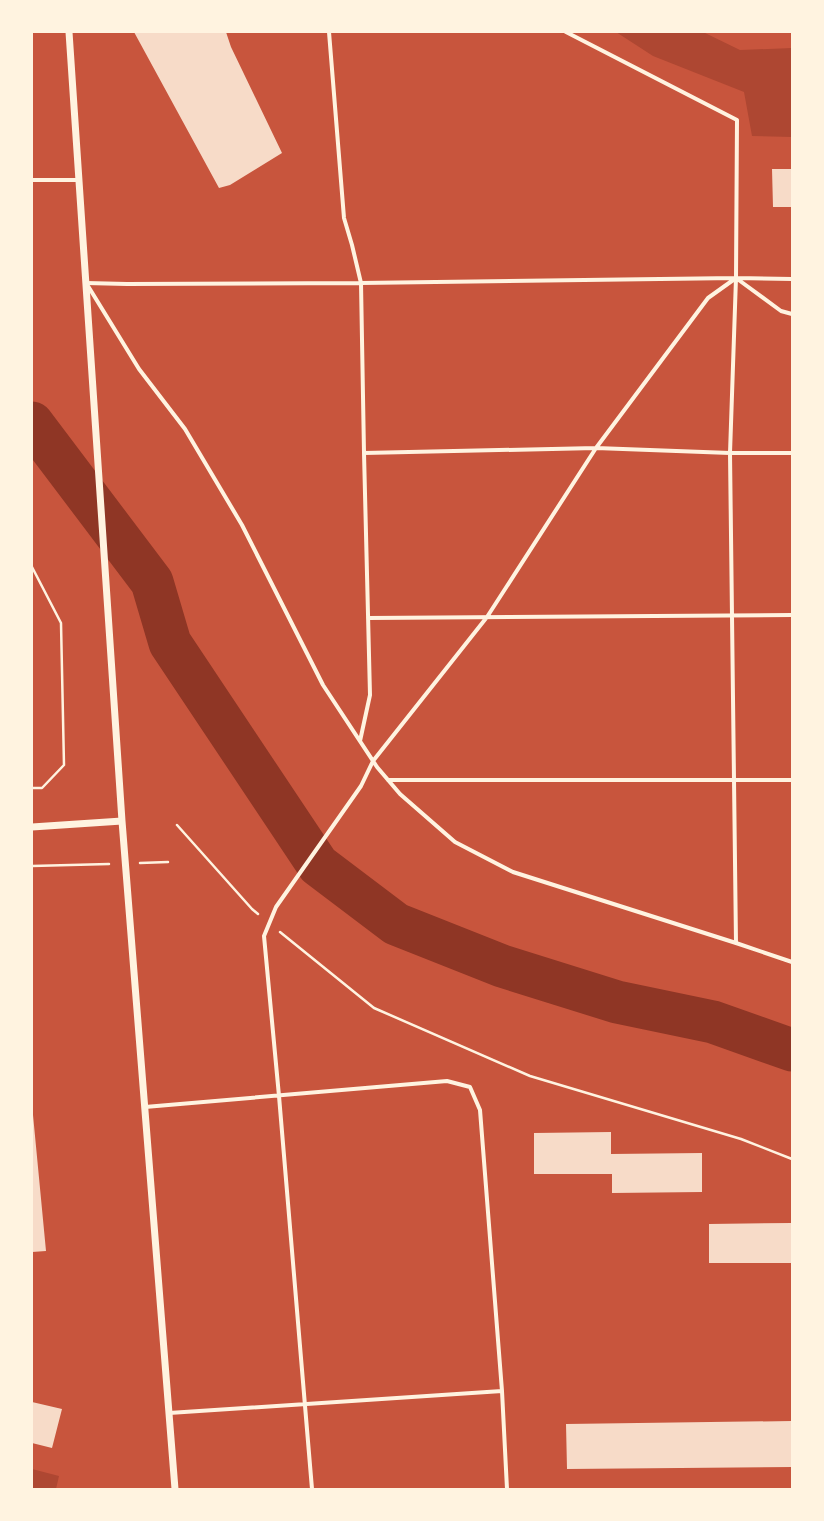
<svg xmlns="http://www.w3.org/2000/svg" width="824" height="1521" font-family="Inter,sans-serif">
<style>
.green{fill:#ae4732}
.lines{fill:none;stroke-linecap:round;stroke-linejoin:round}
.river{stroke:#8f3625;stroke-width:43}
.building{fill:#f7dbc8}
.path{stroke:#fff3e0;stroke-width:2.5}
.minor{stroke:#fff3e0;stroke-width:4}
.tertiary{stroke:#fff3e0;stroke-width:7}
</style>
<rect width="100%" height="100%" fill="#c8553d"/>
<path class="green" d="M616,32H703L740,50L792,48V137L752,136L744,92L653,56Z
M32,1469L59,1476L56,1489H32Z"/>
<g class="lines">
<path class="river" d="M32,423L152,582L170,643L318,865L396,924L502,966L617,1002L713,1022L792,1050"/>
</g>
<path class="building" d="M134,32H226L231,47L282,153L230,185L219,188Z
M772,169H792V207H773Z
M32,1115H33L46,1251L32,1252Z
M611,1132V1154L702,1153V1192L612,1193V1174H534V1133Z
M792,1223V1263H709V1224Z
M32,1402L62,1409L52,1448L32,1443Z
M792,1421V1467L567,1469L566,1424Z"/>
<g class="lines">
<path class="path" d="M32,567L61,623L64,765L42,788H32
M177,825L252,909L258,914
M140,863L168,862
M32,866L109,864
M280,932L374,1008L530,1076L741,1139L792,1159"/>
<path class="minor" d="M329,32L344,218L352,245L361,283L364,453L370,695L360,741
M566,32L737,120L736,278L730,453L736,943
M32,180H79
M86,283L127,284L361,283L736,278L792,279
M88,286L139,369L185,429L242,525L323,685L377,767L400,794L455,842L513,872L736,943L792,962
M596,448L708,298L736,278L781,311L792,314
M596,448L730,453H792
M368,618L792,615
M388,780H792
M145,1107L447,1081L470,1087L480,1110L502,1391L507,1489
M169,1413L502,1391
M312,1489L279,1096L264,936L276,907L361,786L373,761L487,617L596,448L364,453"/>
<path class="tertiary" d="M69,32L122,821L175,1489
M32,827L122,821"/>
</g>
<rect width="824" height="1521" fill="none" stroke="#fff3e0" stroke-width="66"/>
</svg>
